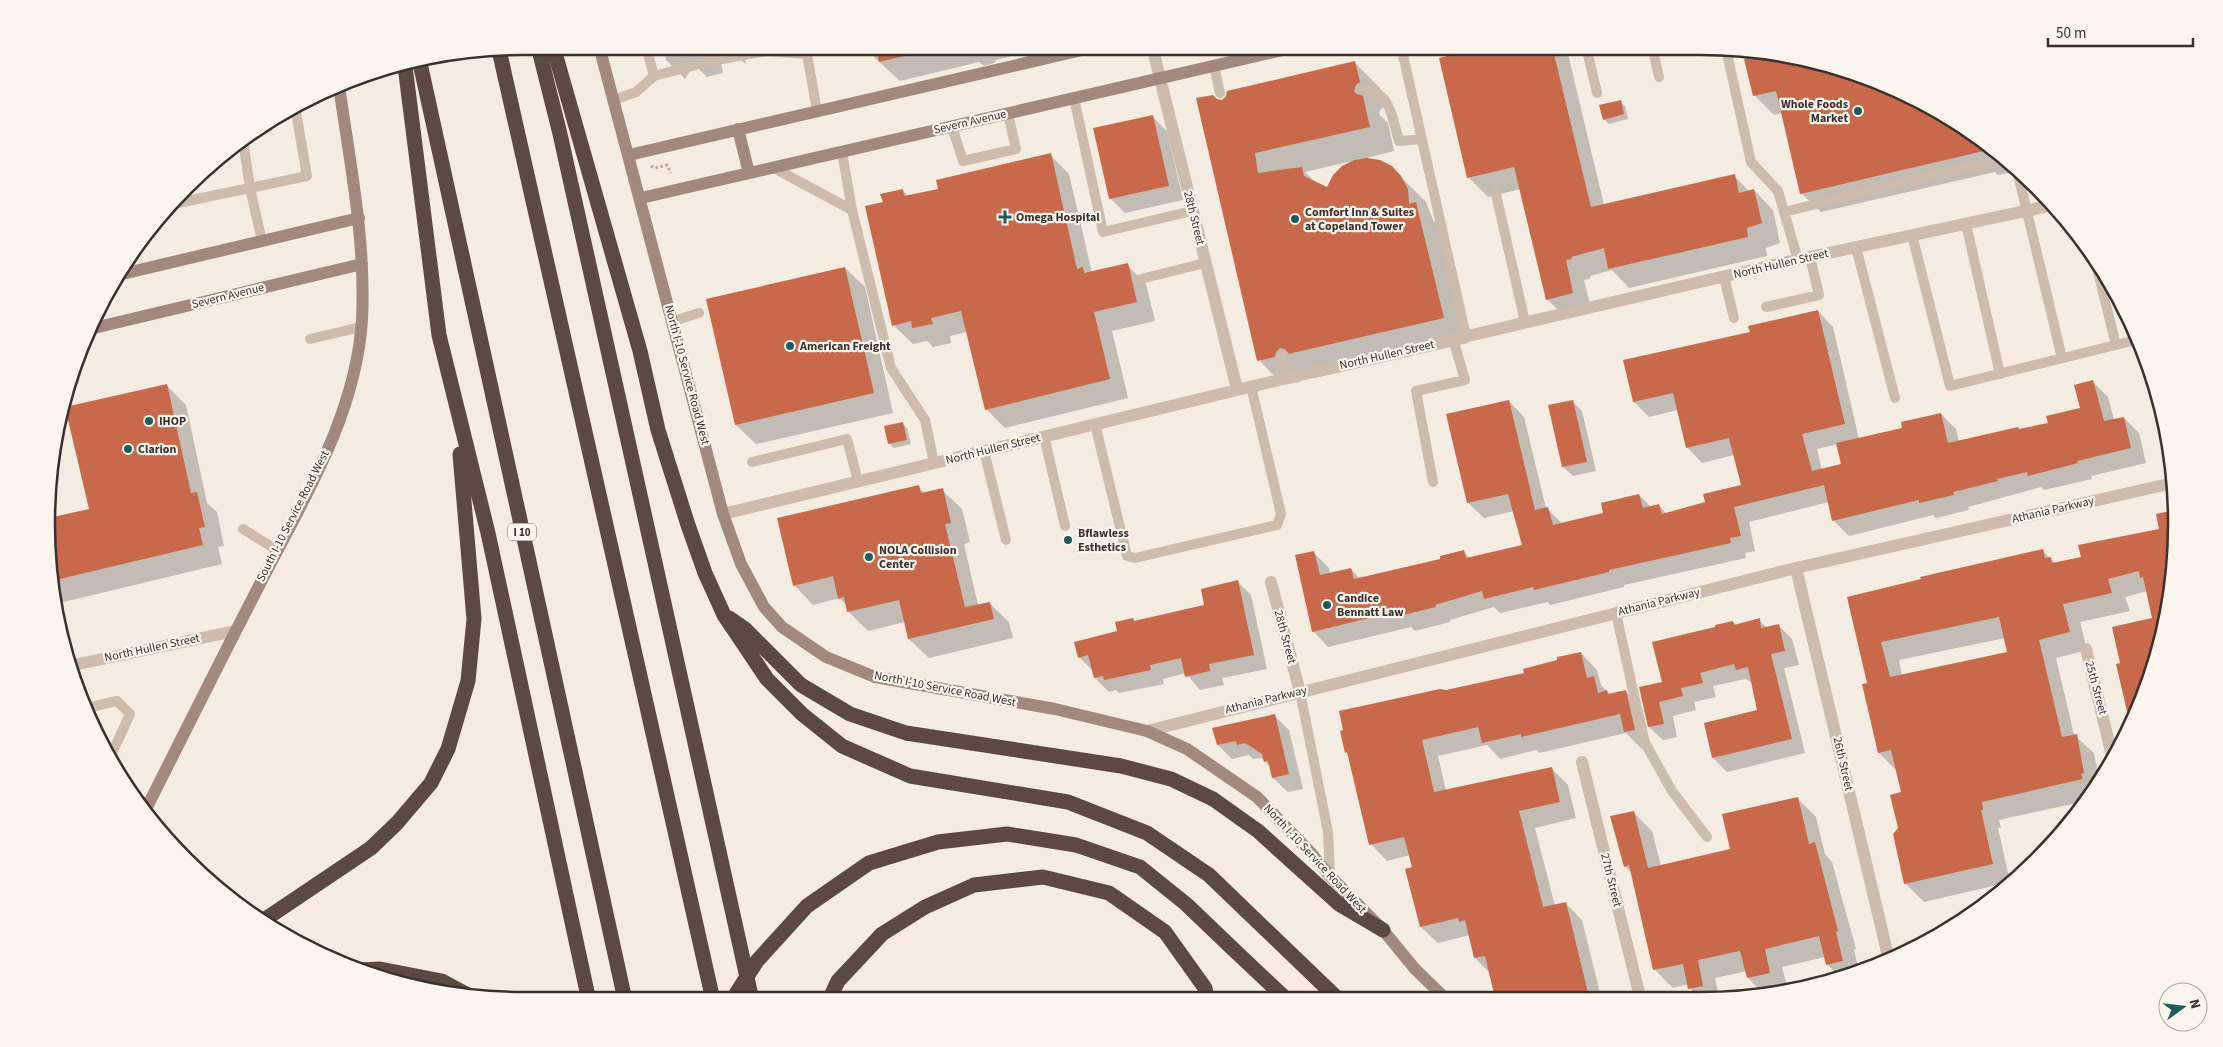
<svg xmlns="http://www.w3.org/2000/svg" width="2223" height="1047" font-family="'Source Sans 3',sans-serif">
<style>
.shadow{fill:#0003;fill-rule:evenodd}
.building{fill:#c8694b;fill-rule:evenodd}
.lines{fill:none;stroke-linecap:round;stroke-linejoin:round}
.path{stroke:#b9a596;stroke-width:3;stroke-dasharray:2.5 2.5;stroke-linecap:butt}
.lane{stroke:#cdbbac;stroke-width:10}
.street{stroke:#cdbbac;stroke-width:12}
.secondary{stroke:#a18a7d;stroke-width:12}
.highway{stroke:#5c4a42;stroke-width:15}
.highway-bridge{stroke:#5c4a42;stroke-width:15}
.poi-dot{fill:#1f5a5e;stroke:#fbf5ee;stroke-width:2}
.labels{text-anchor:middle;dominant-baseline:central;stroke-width:4.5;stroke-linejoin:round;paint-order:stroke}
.shield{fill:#fbf5ee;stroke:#756b66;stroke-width:1}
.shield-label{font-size:11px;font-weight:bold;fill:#3b302b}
.poi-label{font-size:12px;font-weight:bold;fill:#3b302b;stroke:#fbf5ee;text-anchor:start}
.street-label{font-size:12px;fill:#3b302b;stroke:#fbf5ee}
.rim{fill:none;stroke:#3b302b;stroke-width:2.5}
</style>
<rect width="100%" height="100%" fill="#f4ebe1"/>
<path class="shadow" d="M663,46H718L723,73L707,77L694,64L685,79L666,60Z
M721,46H742L746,64Z
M862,46H1013L1015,55L996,60L994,63L984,66L979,62L900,81Z
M1497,46H1561L1568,54L1604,205L1734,176L1750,192L1754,190L1773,210L1780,243L1766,248L1767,256L1629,288L1612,270L1590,276L1591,278L1584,280L1592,312L1566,318L1547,299L1521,189L1488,197L1468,177Z
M1769,53L1792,55L1882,82L1964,127L2018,171L1998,175L1995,172L1821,212L1801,193L1783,113L1774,115L1754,95Z
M1355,63L1380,88L1384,107L1380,110L1379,114L1388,123L1394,151L1363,159L1391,167L1426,202L1433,220L1441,228L1468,343L1315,378L1310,373L1300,378V382L1283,385L1259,360L1218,101ZM1352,161L1327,189L1317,184L1305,172Z
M1620,102L1625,106L1628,119L1609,124L1604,119Z
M1152,116L1167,131L1183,200L1125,213L1110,198Z
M1050,155L1069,174L1092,273L1127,265L1146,284L1155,321L1112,331L1128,398L1005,428L986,409L967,332L950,336L951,343L933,347L927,341L913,344L893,325L884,203L902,190L908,196L939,190Z
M209,165L210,170L203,172Z
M845,268L865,287L893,413L756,444L736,425L707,300Z
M1818,311L1833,327L1859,439L1904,429L1941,414L1956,429L1959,442L2049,424L2081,409L2092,381L2108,397L2114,420L2124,418L2139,433L2146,463L2091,476L2092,479L2044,490L2041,487L1968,507L1969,510L1936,518L1933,515L1849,536L1833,520L1829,502L1749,522L1755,551L1745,553L1746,558L1624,585V587L1550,605L1548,602L1500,613L1494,607L1450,620V622L1415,631L1411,627L1328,647L1313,631V552L1329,568L1330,574L1351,569L1360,579L1442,560L1464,552L1471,559L1523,546L1514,511L1484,518L1468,503L1509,401L1524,417L1546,508L1563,524L1605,514L1639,495L1651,507L1659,505L1667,514L1707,503L1743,486L1734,455L1702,463L1687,447L1678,410L1649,417L1634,402L1624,361L1751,333ZM1838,444L1842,465L1822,470L1817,449Z
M166,385L186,405L207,503L217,512L224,546L218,547L222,564L55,604L50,586L53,519L90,510Z
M1572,401L1582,411L1596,471L1573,476L1563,467L1549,406Z
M902,423L907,428L911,444L894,448L889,443Z
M918,487L925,493L942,490L962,509L970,542L964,544L978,605L989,603L1009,622L1013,638L929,658L909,639L905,622L868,631L849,612L847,606L840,598L813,605L794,585Z
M2176,511L2177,523L2141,706L2131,722L2129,719L2118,665L2121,664L2153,619L2148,591L2125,597L2130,611L2080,622L2087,650L2056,658L2074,735L2094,753L2099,778L2086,801L1999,820L2001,828H1998L2010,882L1924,902L1905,883L1899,828L1902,793L1897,771L1879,753L1863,685L1868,684L1848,598L2042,550L2056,564L2082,558L2161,530L2157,515ZM2005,638L2009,653L1902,676L1899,660Z
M1237,581L1251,595L1267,669L1222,678L1224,685L1200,690L1186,673L1163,679L1164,684L1119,693L1116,690L1109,692L1095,678L1093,671L1079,657L1118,632L1133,619L1136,622L1206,606Z
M1759,620L1767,628L1778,625L1792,639L1799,665L1784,668L1805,753L1727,772L1713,758L1759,711L1752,683L1746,679L1713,686L1716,697L1694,702L1696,710L1673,716L1677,737L1663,740L1649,727L1663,683L1717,628L1733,622L1736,625Z
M1581,653L1597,670L1601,685L1610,695L1625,691L1642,708L1651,747L1642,749L1626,733L1539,753L1536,750L1500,759L1487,745L1438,756L1446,791L1551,768L1568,785L1576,818L1535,828L1555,906L1566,904L1582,920L1601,997L1497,998L1491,974L1475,958L1470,935L1438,943L1421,927L1410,855L1387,861L1371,844L1349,755L1346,752L1446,692L1526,674Z
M1274,715L1289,730L1303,789L1288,792L1273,778L1271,768L1264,760L1261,758L1253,759L1249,755L1232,759L1218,745Z
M1798,799L1816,817L1825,854L1832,862L1856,949L1854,950L1859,971L1839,976L1827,964L1825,957L1782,967L1788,990L1765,996L1749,979L1747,971L1715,978L1719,997H1698L1690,988L1689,984L1673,988L1655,970L1632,874L1625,866L1634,813L1652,831L1661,866L1732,850Z"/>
<path class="building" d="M876,46H921V52L879,62Z
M1491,46H1552L1591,207L1735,174L1739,193L1754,189L1762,223L1747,228L1748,237L1608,269L1604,248L1571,257L1572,259L1566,260L1573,293L1546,300L1514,167L1467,178L1439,58Z
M1770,53L1792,55L1882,82L1964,127L1992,149L1800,194L1776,91L1753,96L1744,59Z
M1355,61L1360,82L1356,85L1354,91L1357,94L1363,96L1370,127L1255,153L1258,173L1302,167L1304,176L1327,187L1333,175L1342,166L1354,160L1367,158L1380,160L1392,166L1401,176L1408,189L1409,204L1416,202L1444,318L1292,353L1289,354L1285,349L1280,348L1276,352L1275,357L1257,361L1196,98L1213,95L1217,99L1222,100L1226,96L1227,91Z
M1621,100L1624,114L1603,120L1599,105Z
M1153,115L1169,186L1109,199L1093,128Z
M1051,153L1077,269L1083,267L1084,273L1128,263L1137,302L1094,312L1110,379L985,410L961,311L931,318L933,324L912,328L911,321L892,326L865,206L883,202L880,194L903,189L904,196L938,189L936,180Z
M845,267L874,393L735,425L706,299Z
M1818,310L1845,424L1802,434L1812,471L1841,464L1836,443L1902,428L1901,422L1941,413L1948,443L2018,427L2019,429L2048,423L2046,416L2080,408L2074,385L2093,380L2104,421L2124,417L2131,448L2077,461L2078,463L2028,476L2027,472L1997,479L1998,481L1953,492L1954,495L1919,503V500L1832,521L1824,485L1734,507L1741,536L1730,538L1731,543L1609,570V572L1534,590L1533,587L1484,599L1482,591L1435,605L1436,607L1399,616L1398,611L1312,632L1295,555L1314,551L1320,575L1351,568L1354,579L1440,559V556L1464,550L1466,558L1522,545L1508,494L1467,503L1446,414L1509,400L1535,510L1548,507L1553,525L1603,513L1601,503L1639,494L1643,508L1659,504L1662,514L1705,502L1703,494L1741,485L1729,438L1686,448L1673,393L1633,402L1623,360L1750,332L1748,326Z
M167,384L191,493L197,492L205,527L199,528L203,545L51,581L53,517L89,509L65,407Z
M1573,400L1587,462L1562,467L1548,405Z
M903,422L907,440L888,444L884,426Z
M919,485L921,493L943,488L951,523L945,524L965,607L990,602L994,619L908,639L899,600L847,612L844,597L838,599L833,576L793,586L777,518Z
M2175,510L2177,523L2168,616L2141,706L2130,724L2116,664L2120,663L2112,627L2152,618L2143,577L2140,578L2139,571L2108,579L2112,593L2063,604L2070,632L2039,640L2062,737L2077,734L2084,773L2081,774L2083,779L1982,802L1983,810H1981L1993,864L1904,884L1893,834L1898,828L1890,795L1901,792L1891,750L1878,753L1862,684L1867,683L1847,597L1921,579L1920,577L2043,549L2045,558L2051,557L2052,563L2081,557L2078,545L2159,529L2156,514ZM1999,617L2007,652L1890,677L1881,642Z
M1238,580L1254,655L1209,664L1210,671L1185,677L1181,658L1150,665L1151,670L1104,680L1103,676L1094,678L1088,655L1078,658L1074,642L1117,631L1115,622L1133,618L1134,621L1204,605L1201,589Z
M1760,618L1761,628L1779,624L1785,651L1771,654L1792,739L1712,758L1704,723L1757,710L1748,667L1736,670L1734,664L1700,673L1703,683L1681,688L1683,696L1659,702L1664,724L1648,727L1639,687L1662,682L1652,642L1715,627V625L1733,621L1734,625Z
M1581,652L1587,678L1594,676L1598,693L1607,690L1608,694L1626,690L1635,730L1624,732L1620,714L1521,737V734L1482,743L1478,727L1422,740L1434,792L1552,767L1560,802L1519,811L1543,907L1566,902L1588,993L1571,997L1495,998L1485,956L1474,958L1465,920L1459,922L1458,918L1420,927L1405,869L1412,867L1404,837L1369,845L1347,752L1345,753L1340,731L1343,730L1339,711L1440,689L1446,690L1524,673L1523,669L1557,660V657Z
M1275,714L1289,774L1272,778L1268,761L1264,762L1262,754L1245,743L1237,745L1236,741L1217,745L1212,728Z
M1798,797L1809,844L1815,842L1838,931L1836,932L1843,961L1826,965L1819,936L1765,949L1770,973L1747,978L1740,951L1698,960L1703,986L1688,989L1683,964L1653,970L1629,865L1624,867L1610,816L1634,811L1648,868L1730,849L1722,814Z"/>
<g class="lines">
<path class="path" d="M651,166L655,168L667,165L671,173"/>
<path class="lane" d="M1401,46L1466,336
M1586,46L1597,93
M1652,46L1659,77
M1726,49L1751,162L1778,191L1798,260
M767,51L807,54L817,111
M1214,66L1220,93
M654,76L711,61L767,51L766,46
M1361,89C1392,92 1391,115 1399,141L1422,139
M1074,98L1103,232L1192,211
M614,100L636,92L654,76L646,46
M952,127L963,161L1016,149L1008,114
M842,152L852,210L891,368L925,420L934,463
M774,168L852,210
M2017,170L2062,358
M1495,190L1525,322
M178,203L250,188L243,140
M1784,212L2003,158
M1966,224L2000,374
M1912,235L1950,386L2140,339
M262,241L250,188L307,176L295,106
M1856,247L1895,398
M2094,256L2116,345
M1724,277L1734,318
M1141,279L1205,263
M1766,307L1819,295L1810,257
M673,321L699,313
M310,339L361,327
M1282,355L1287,378
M1095,424L1127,556L1135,558L1277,525L1281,514L1251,386
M1044,436L1065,526
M984,451L1006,540
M752,462L847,439L858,481
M1433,482L1416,391L1465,380L1453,339
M243,529L277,550
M1616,613L1644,741L1672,791L1707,837
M1300,692L1328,832L1330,876
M86,708L117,701L130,714L109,760"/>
<path class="street" d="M1152,46L1237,389
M723,514L1287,378L1782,263L2053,205
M1796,568L1889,960
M1271,582L1300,692
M2086,649L2112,755
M69,666L235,631
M1147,731L1796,568L2173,483
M1582,762L1640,997"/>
<path class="secondary" d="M599,46L723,514L741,564L764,607L782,627L826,657L875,677L1055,709L1147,731L1187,749L1257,797L1311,853L1330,876L1383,930L1415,969L1445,998
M738,129L749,173
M629,155L1099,46
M641,198L1300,46
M118,275L359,218
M94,328L362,264
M147,807C185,732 222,657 261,582C303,500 356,415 362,320C366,242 350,163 339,86"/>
<path class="highway" d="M538,46L560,134L752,1000
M553,46L640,351L658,430L688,525L705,573L724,615L767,679L802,714L842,746L910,776L1068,802L1147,833L1209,875L1337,998
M499,50L713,1000
M420,63L625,1000
M405,66L439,335L488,533L589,1001
M729,618L745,629L801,685L850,714L906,733L1121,766L1171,779L1213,799L1258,831L1339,904L1383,930
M267,918L371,848L397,823L431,783L448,749L468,681L474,619L460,454
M1232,948L1285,998
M359,970L380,969L442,981L468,995
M829,1000L838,981L882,934L925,907L974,885L1043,877L1109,893L1165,932L1205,988L1207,998"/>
<path class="highway-bridge" d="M732,1000L757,961L807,906L869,863L938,842L1007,834L1076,845L1140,867L1186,904L1232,948"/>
</g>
<g class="poi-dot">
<circle cx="1858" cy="111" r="5"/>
<path d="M1002.5 209.5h5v5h5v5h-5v5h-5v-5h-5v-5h5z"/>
<circle cx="1295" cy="219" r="5"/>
<circle cx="790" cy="346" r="5"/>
<circle cx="149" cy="421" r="5"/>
<circle cx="128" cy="449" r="5"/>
<circle cx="1068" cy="540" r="5"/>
<circle cx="869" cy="557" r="5"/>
<circle cx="1327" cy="605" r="5"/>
</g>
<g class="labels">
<rect class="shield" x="508" y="523.5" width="28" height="17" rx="4"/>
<g class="shield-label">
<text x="522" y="532">I 10</text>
</g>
<g class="poi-label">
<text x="1848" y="104" text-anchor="end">Whole Foods<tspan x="1848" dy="14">Market</tspan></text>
<text x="1305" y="212">Comfort Inn &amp; Suites<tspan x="1305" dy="14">at Copeland Tower</tspan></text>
<text x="1016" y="217">Omega Hospital</text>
<text x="800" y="346">American Freight</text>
<text x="159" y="421">IHOP</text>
<text x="138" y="449">Clarion</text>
<text x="1078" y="533">Bflawless<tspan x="1078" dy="14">Esthetics</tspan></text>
<text x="879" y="550">NOLA Collision<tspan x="879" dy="14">Center</tspan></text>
<text x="1337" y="598">Candice<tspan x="1337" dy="14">Bennatt Law</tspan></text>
</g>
<g class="street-label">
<text transform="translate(970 122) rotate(-13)">Severn Avenue</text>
<text transform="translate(1194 218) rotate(76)">28th Street</text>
<text transform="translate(1781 264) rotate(-13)">North Hullen Street</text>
<text transform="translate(228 296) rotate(-14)">Severn Avenue</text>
<text transform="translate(1387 355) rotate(-13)">North Hullen Street</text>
<text transform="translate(687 375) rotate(75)">North I-10 Service Road West</text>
<text transform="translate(993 449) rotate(-14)">North Hullen Street</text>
<text transform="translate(2053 510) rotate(-13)">Athania Parkway</text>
<text transform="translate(293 516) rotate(-63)">South I-10 Service Road West</text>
<text transform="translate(1659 602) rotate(-14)">Athania Parkway</text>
<text transform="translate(1285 637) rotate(75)">28th Street</text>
<text transform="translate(152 648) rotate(-12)">North Hullen Street</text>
<text transform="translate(2096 688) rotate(75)">25th Street</text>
<text transform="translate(945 689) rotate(11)">North I-10 Service Road West</text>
<text transform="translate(1266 700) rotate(-14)">Athania Parkway</text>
<text transform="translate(1843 764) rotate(77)">26th Street</text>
<text transform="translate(1315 859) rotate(47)">North I-10 Service Road West</text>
<text transform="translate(1611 880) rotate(76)">27th Street</text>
</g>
</g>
<path d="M0 0H2223V1047H0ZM523 55H1700A468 468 0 0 1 2168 523V524A468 468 0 0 1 1700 992H523A468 468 0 0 1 55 524V523A468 468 0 0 1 523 55Z" fill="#fbf5ee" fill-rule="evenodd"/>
<path class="rim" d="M523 55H1700A468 468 0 0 1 2168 523V524A468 468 0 0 1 1700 992H523A468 468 0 0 1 55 524V523A468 468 0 0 1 523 55Z"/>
<g transform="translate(2183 1007) rotate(75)"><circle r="24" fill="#fbf5ee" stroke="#aea6a0"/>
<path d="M0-4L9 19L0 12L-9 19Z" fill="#1f5a5e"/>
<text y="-8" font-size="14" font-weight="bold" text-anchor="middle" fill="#3b302b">N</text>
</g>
<path d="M2048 38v8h145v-8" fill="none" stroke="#3b302b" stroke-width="2.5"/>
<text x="2056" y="38" font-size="15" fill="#3b302b" stroke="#fbf5ee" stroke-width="4" paint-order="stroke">50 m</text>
</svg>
